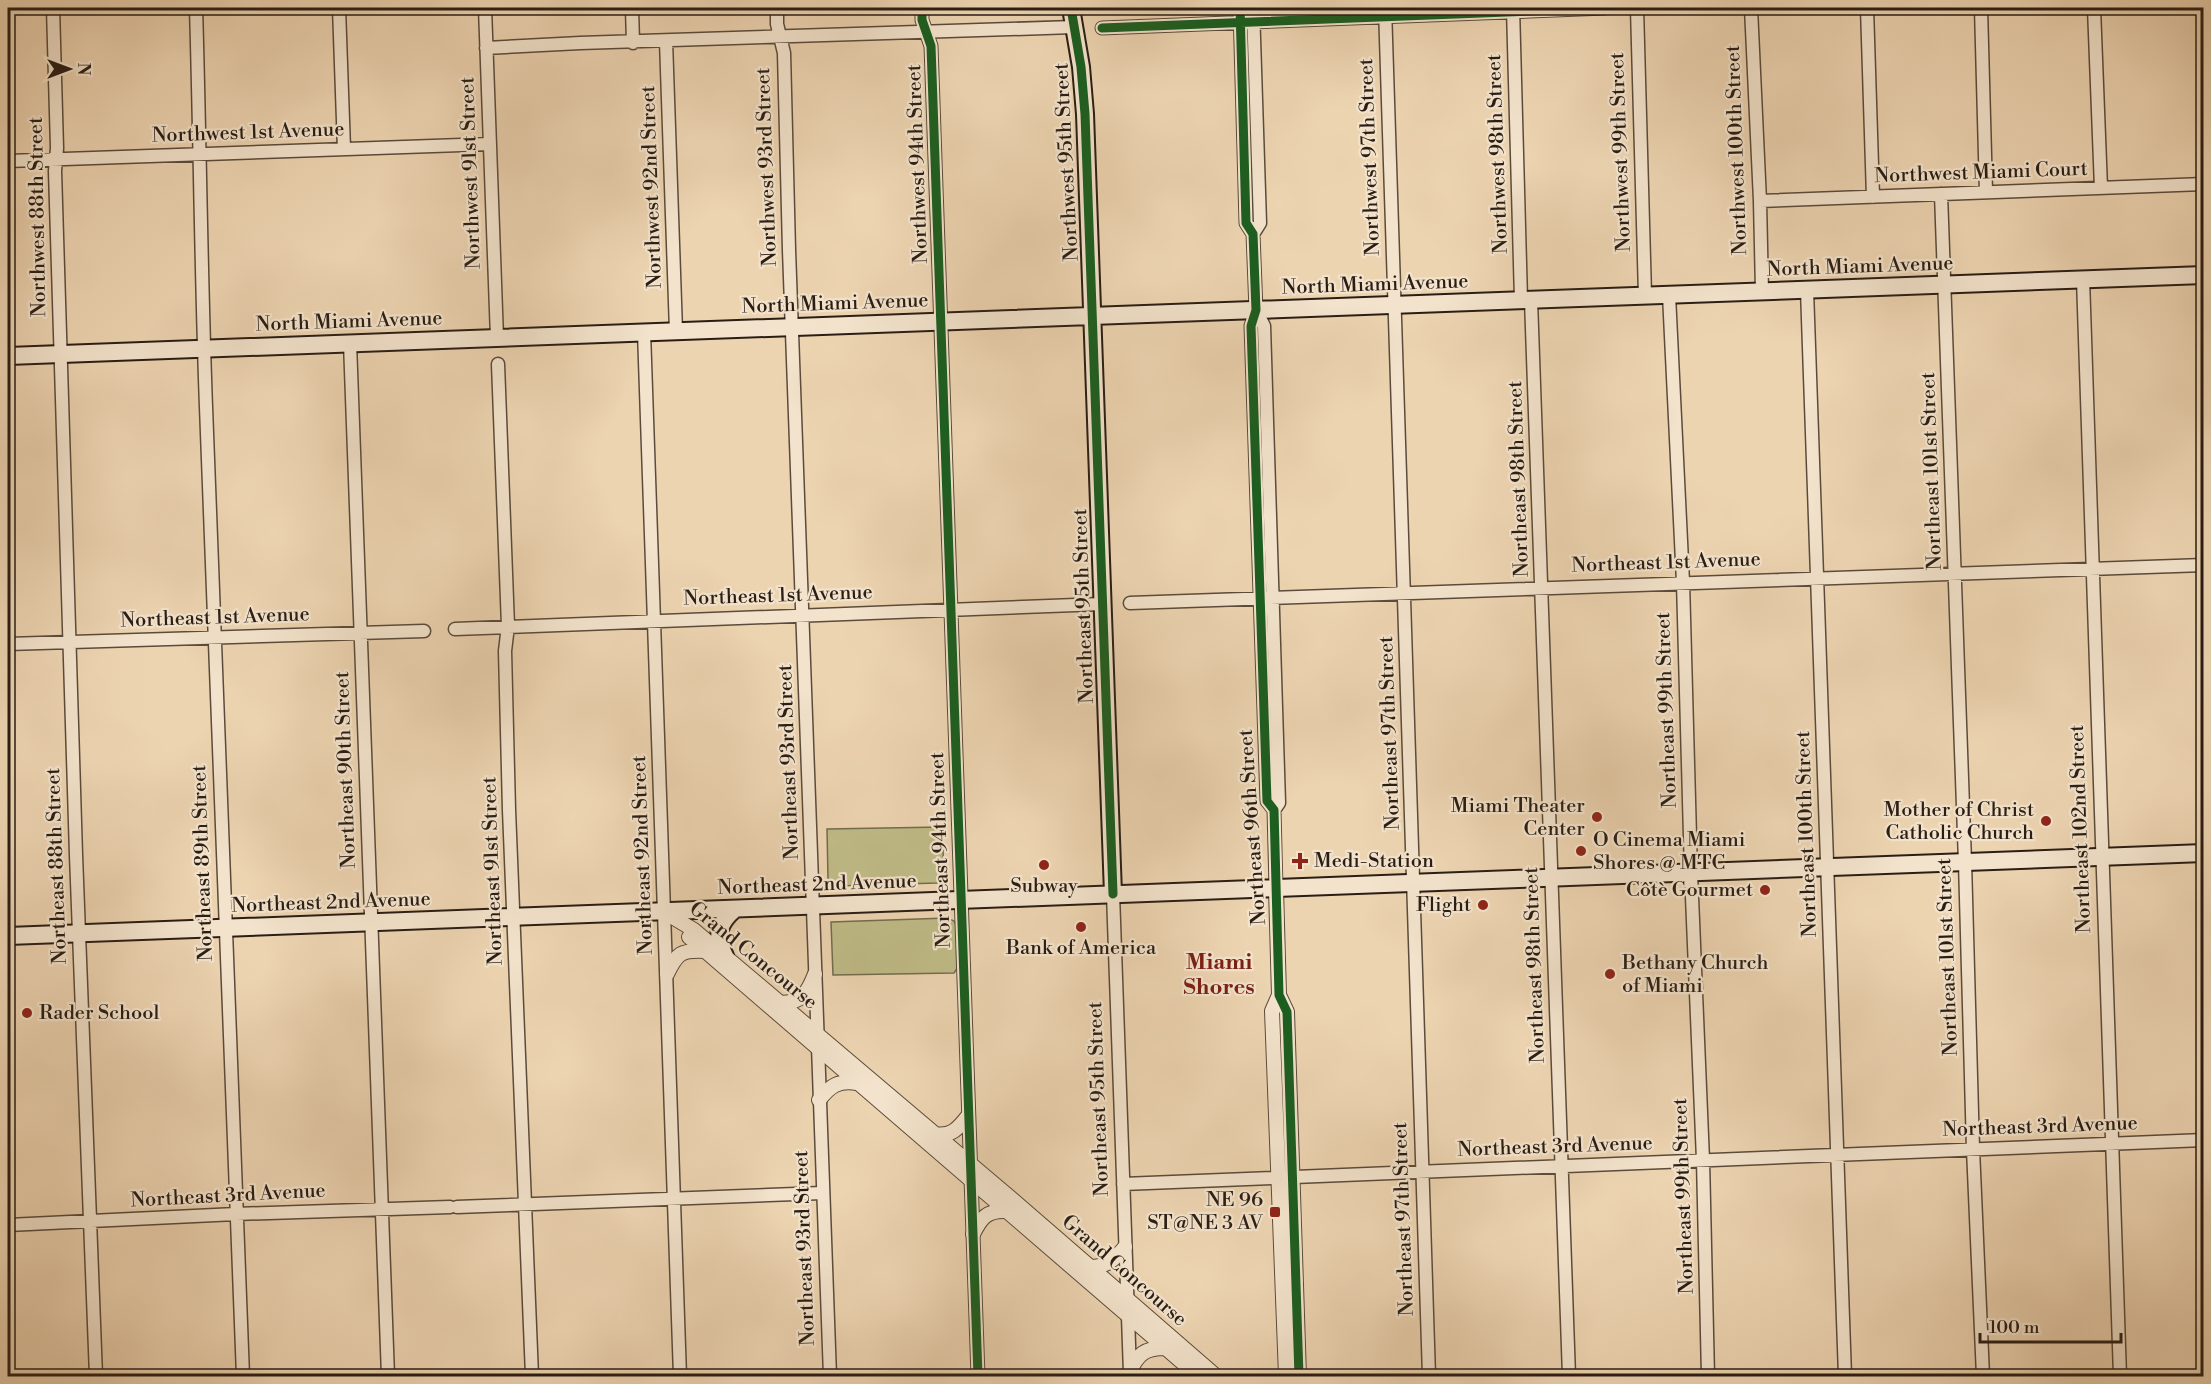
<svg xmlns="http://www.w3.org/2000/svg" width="2211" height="1384" font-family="'Libre Bodoni',serif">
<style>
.green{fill:#bfbb87;stroke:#746c4e;stroke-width:1.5}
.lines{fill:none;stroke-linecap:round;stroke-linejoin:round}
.minor-casing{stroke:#5a4b3b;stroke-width:15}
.tertiary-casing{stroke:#5a4b3b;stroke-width:16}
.secondary-casing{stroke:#291d14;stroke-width:20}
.minor{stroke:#f3e3cc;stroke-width:12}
.tertiary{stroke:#f3e3cc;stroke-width:14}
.secondary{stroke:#f3e3cc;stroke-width:16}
.cycleway-casing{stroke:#f3e3cc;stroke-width:13}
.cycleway{stroke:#1b5e20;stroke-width:9}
.poi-dot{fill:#8f2418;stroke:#f3e3cc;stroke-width:2}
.labels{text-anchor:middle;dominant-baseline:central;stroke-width:4.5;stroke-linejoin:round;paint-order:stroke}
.street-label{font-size:20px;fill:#291d14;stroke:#f3e3cc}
.poi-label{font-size:20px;fill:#291d14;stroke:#f3e3cc;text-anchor:end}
.quarter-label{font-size:22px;font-weight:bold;fill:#7a1f14;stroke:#f3e3cc}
</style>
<rect width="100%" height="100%" fill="#edd4b1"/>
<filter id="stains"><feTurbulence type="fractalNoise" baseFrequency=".00333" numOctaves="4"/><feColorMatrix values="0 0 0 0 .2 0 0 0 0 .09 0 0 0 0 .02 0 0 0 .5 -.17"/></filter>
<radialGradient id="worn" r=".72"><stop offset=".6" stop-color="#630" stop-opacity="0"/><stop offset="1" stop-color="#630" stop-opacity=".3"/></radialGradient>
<path class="green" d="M942,827L944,873L942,879L937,883L837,886L828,879L827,829Z
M947,918L954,921L957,927L958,967L954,973L833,975L831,922Z"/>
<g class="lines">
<g class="minor-casing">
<path id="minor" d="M53,8L57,148L55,171L76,855L96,1376
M196,8C200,141 201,274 206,407C218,730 230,1053 243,1376
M339,8L344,149
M485,8L497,338
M632,8L633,43
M777,8V24L784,53L789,250L830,1376
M922,8V20L931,46L978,1376
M1240,8L1246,223L1253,234L1256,310L1251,326L1267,801L1274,810L1276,889
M1253,8L1260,223L1253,234
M1385,8L1429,1376
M1513,8L1521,300
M1637,8L1645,295
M1751,8L1760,201L1762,291
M1867,8L1873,197
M1981,8L1986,192
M2094,8L2101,188
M1102,28L1605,8
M666,41L676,331
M486,48L580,43L1074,27
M8,161L490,144
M1941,194L1965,862L1973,1149L1983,1376
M1760,201L2204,184
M2083,279L2120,1376
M1807,290L1845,1376
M1669,295L1683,582L1691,873L1703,1160L1708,1376
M1531,300L1569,1376
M1256,310L1264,326L1279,803L1274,810
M644,332L680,1376
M350,343C364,687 374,1032 388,1376
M498,364L508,626L505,651L509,810L532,1376
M1130,603L2204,565
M455,629L1102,604
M8,644L424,631
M1113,894L1130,1373
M1123,1184L2204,1140
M457,1207L822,1193
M8,1225L236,1214L450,1207"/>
</g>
<g class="tertiary-casing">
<path id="tertiary" d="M1276,889L1279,995L1287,1012L1299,1376
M664,912L694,930L1012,1199L1216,1376
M689,937L1198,1376
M667,974C677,953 681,950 704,951
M1279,995L1272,1011L1286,1376
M781,1003C802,1003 808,992 815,974
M819,1100C830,1086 838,1080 857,1083
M934,1134C951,1137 958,1129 968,1116
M973,1234C981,1218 987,1210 1006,1211
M1090,1267C1107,1267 1115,1259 1125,1247
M1130,1371C1138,1354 1145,1348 1165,1348"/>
</g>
<g class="secondary-casing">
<path id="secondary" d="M1071,8L1081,67L1085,114L1113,894
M8,356L2204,275
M8,936L2204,853
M725,956C715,936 718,923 735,909"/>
</g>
<use href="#minor" class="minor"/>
<use href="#tertiary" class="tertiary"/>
<use href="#secondary" class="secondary"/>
<g class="cycleway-casing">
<path id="cycleway" d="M922,8V20L931,46L978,1376
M1071,8L1081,67L1085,114L1113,894
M1240,8L1246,223L1253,234L1256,310L1251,326L1267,801L1274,810L1279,995L1287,1012L1299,1376
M1102,28L1605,8"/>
</g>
<use href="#cycleway" class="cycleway"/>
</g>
<g class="poi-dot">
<circle cx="1597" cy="817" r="6"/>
<circle cx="2046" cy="821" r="6"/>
<circle cx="1581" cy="851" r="6"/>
<path d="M1297 852h6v6h6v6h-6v6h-6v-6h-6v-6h6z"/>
<circle cx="1044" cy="865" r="6"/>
<circle cx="1765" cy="890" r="6"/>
<circle cx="1483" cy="905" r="6"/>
<circle cx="1081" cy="927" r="6"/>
<circle cx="1610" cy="974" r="6"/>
<circle cx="27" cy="1013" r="6"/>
<rect x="1269" y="1206" width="12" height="12" rx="3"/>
</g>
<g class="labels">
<g class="street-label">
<text transform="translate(248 133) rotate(-2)">Northwest 1st Avenue</text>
<text transform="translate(1737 150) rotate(-92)">Northwest 100th Street</text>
<text transform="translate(1621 152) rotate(-92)">Northwest 99th Street</text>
<text transform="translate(1498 154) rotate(-92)">Northwest 98th Street</text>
<text transform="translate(1370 157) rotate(-92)">Northwest 97th Street</text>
<text transform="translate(1067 162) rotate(-93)">Northwest 95th Street</text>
<text transform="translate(918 164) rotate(-92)">Northwest 94th Street</text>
<text transform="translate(767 167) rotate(-92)">Northwest 93rd Street</text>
<text transform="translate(471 173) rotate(-92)">Northwest 91st Street</text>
<text transform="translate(1981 173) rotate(-2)">Northwest Miami Court</text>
<text transform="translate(652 187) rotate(-92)">Northwest 92nd Street</text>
<text transform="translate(38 217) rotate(-91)">Northwest 88th Street</text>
<text transform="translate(1860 267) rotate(-2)">North Miami Avenue</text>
<text transform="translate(1375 285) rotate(-2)">North Miami Avenue</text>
<text transform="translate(835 304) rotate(-2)">North Miami Avenue</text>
<text transform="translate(349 322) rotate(-2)">North Miami Avenue</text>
<text transform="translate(1932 471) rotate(-92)">Northeast 101st Street</text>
<text transform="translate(1519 479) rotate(-92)">Northeast 98th Street</text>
<text transform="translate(1666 563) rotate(-2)">Northeast 1st Avenue</text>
<text transform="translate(778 596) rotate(-2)">Northeast 1st Avenue</text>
<text transform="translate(1084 606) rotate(-92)">Northeast 95th Street</text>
<text transform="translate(215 618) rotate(-2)">Northeast 1st Avenue</text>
<text transform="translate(1667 710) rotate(-92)">Northeast 99th Street</text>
<text transform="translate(1390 733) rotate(-92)">Northeast 97th Street</text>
<text transform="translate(789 762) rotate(-92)">Northeast 93rd Street</text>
<text transform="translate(346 770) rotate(-92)">Northeast 90th Street</text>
<text transform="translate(1253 827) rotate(-94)">Northeast 96th Street</text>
<text transform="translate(2081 829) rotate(-92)">Northeast 102nd Street</text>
<text transform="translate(1807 834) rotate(-92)">Northeast 100th Street</text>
<text transform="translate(941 850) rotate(-92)">Northeast 94th Street</text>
<text transform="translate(643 855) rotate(-92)">Northeast 92nd Street</text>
<text transform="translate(203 863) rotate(-92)">Northeast 89th Street</text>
<text transform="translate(57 866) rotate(-92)">Northeast 88th Street</text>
<text transform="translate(493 871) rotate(-92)">Northeast 91st Street</text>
<text transform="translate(817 885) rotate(-2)">Northeast 2nd Avenue</text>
<text transform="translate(331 903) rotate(-2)">Northeast 2nd Avenue</text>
<text transform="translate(753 956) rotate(39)">Grand Concourse</text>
<text transform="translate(1948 957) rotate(-92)">Northeast 101st Street</text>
<text transform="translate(1535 965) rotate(-92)">Northeast 98th Street</text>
<text transform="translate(1099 1099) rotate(-92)">Northeast 95th Street</text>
<text transform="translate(2040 1127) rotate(-2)">Northeast 3rd Avenue</text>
<text transform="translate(1555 1147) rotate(-2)">Northeast 3rd Avenue</text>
<text transform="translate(228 1196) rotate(-3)">Northeast 3rd Avenue</text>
<text transform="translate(1684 1196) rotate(-92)">Northeast 99th Street</text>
<text transform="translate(1404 1219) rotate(-92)">Northeast 97th Street</text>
<text transform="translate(805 1248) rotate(-92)">Northeast 93rd Street</text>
<text transform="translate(1124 1271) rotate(41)">Grand Concourse</text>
</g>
<g class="poi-label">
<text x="1585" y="806">Miami Theater<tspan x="1585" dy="23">Center</tspan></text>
<text x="2034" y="810">Mother of Christ<tspan x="2034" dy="23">Catholic Church</tspan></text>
<text x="1593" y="840" text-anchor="start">O Cinema Miami<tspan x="1593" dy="23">Shores @ MTC</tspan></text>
<text x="1314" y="861" text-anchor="start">Medi-Station</text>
<text x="1044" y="886" text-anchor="middle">Subway</text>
<text x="1753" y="890">Côtè Gourmet</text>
<text x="1471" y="905">Flight</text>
<text x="1081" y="948" text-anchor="middle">Bank of America</text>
<text x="1622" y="963" text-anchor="start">Bethany Church<tspan x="1622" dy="23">of Miami</tspan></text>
<text x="39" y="1013" text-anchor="start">Rader School</text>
<text x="1263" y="1200">NE 96<tspan x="1263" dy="23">ST@NE 3 AV</tspan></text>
</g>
<g class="quarter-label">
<text x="1219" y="962">Miami<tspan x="1219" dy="25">Shores</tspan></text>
</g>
</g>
<rect width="2211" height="1384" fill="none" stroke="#edd4b1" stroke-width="30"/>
<rect x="9" y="9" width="2193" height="1366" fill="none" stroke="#291d14" stroke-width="3"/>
<rect x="15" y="15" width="2181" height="1354" fill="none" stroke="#291d14" stroke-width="1.5"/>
<g transform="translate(69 69) rotate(90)" stroke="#f3e3cc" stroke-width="4.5" paint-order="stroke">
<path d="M0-4.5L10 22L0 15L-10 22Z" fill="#291d14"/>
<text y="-9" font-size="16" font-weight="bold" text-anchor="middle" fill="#291d14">N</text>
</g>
<path d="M1980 1333v9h141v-9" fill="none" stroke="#291d14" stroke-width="3"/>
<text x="1989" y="1333" font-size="18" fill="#291d14" stroke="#f3e3cc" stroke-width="4.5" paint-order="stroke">100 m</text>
<rect width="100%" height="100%" filter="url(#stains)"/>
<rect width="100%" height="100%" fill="url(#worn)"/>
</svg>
